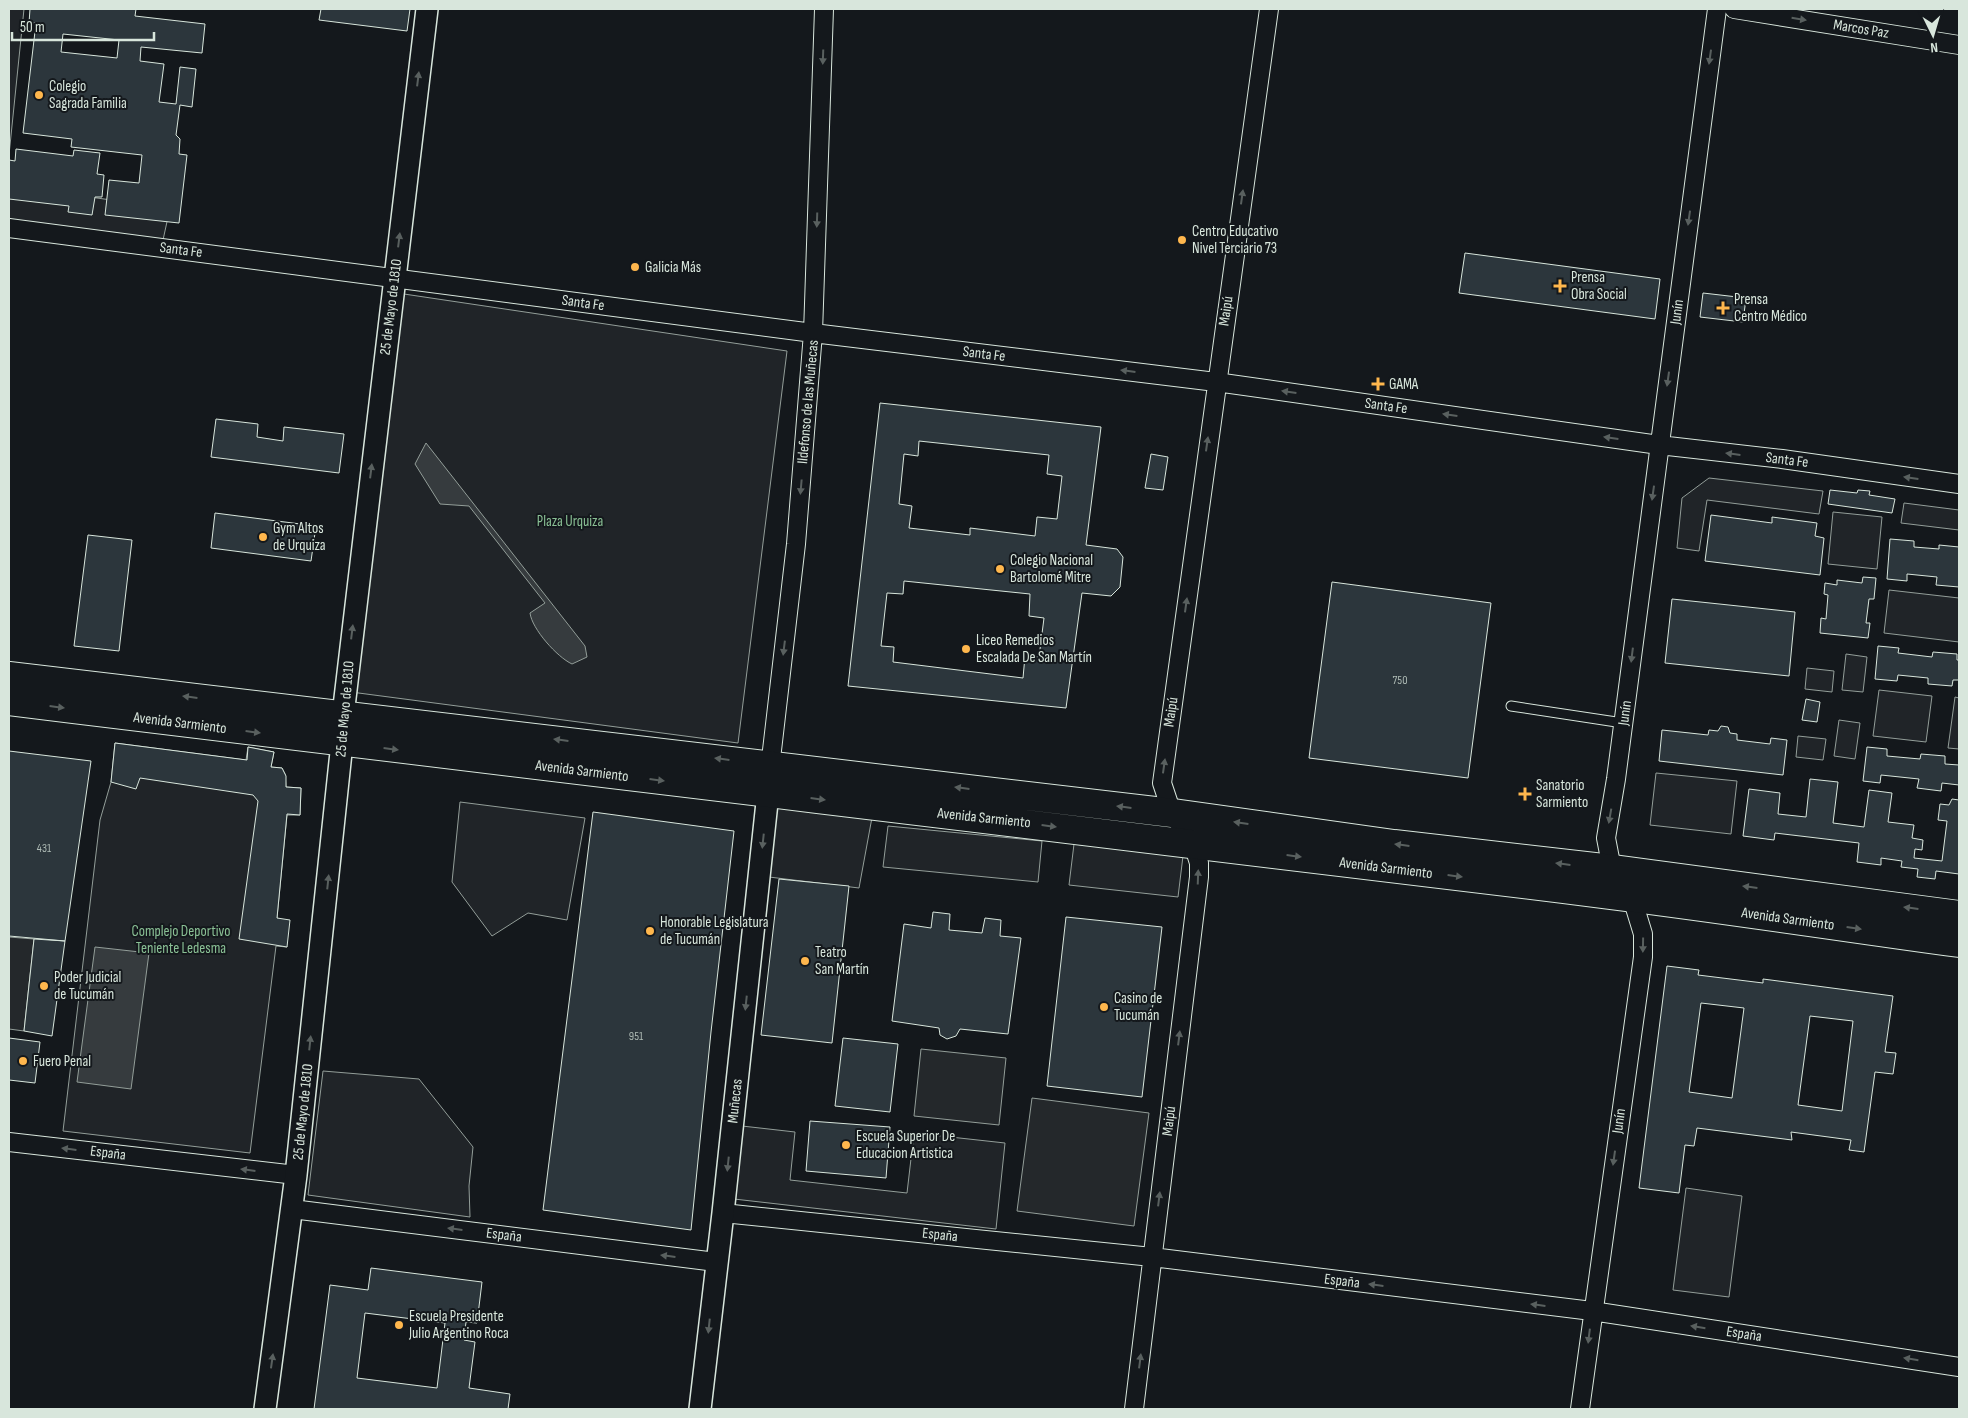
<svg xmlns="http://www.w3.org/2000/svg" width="1968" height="1418" font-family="'Sofia Sans Condensed',sans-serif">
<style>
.green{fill:#202428;stroke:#939e99}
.parking{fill:#24282b;stroke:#939e99}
.water{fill:#363b3e;stroke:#939e99}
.building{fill:#2c363c;stroke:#d8e6dc;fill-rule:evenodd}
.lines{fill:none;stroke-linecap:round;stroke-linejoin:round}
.service-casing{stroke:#d8e6dc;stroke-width:11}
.minor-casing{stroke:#d8e6dc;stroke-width:20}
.tertiary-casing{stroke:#d8e6dc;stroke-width:24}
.primary-casing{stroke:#d8e6dc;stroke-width:30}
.service{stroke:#14181c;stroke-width:9}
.minor{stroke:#14181c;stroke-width:18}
.tertiary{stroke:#14181c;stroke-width:21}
.primary{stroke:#14181c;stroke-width:28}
.oneway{fill:#59605f}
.poi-dot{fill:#ffb74d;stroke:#14181c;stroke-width:2}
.labels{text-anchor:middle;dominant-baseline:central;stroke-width:4;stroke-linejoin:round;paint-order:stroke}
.number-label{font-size:12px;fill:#adbab4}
.street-label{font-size:15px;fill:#d8e6dc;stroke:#14181c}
.poi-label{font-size:15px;fill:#d8e6dc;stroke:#14181c;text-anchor:start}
.park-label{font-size:15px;fill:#8ac095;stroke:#14181c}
</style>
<rect width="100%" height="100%" fill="#14181c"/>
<path class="green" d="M9,9H24L9,155Z
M9,186L170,208L163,240L9,222Z
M404,294L787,351L738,743L351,692Z
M1709,478L1823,491L1819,514L1707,500L1699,551L1677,548L1682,498Z
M1904,503L1959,510V530L1901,523Z
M1833,512L1882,517L1877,569L1828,564Z
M1889,590L1959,598V642L1884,633Z
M1846,654L1867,657L1863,692L1842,690Z
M1807,668L1834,671L1832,692L1805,689Z
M1879,690L1932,696L1926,742L1873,736Z
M1955,697L1959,698V749L1948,748Z
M1839,720L1860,723L1855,759L1834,756Z
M1798,736L1826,739L1823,760L1796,757Z
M115,743L246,760L248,747L274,752L271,767L282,768L285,774L286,787L301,788L300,815H287L277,918L287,947L276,946L250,1153L63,1131L100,820L111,782Z
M1656,773L1737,781L1731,834L1650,825Z
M768,793L873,812L859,888L769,877Z
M460,802L585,818L567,920L528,913L492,936L452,882Z
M888,826L1042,841L1038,882L883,867Z
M1074,844L1183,856L1178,897L1069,885Z
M323,1071L419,1079L473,1147L469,1186L470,1217L308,1195Z
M742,1126L795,1132L790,1180L907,1193L914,1133L1005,1143L996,1229L734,1199Z
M1686,1188L1742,1196L1729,1297L1673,1290Z"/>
<path class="parking" d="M9,937L34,939L24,1031L9,1029Z
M921,1049L1006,1058L999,1125L914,1116Z
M1032,1098L1149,1113L1134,1226L1017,1211Z"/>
<path class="water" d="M426,443L585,646L587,657L572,664C557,657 532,629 530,613L545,603L469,506L440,504L415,464Z
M95,947L149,953L131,1089L77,1082Z"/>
<path class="building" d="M30,9H136L135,16L205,24L202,53L141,47L140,61L164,64L159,102L176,104L180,67L196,69L192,107L180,105L176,135L180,139L179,154L187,155L179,223L105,215L109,180L139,183L142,155L71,147L72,139L23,133L36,23H29ZM63,34L119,40L117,58L61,52Z
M321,9H410L407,31L319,20Z
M16,149L73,156L74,150L100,153L97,174L104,175L102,197H95L92,215L68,212L69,206L9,199V160L15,161Z
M1465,253L1660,279L1655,319L1459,293Z
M1703,293L1746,298L1743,322L1700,317Z
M880,403L1101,427L1086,545L1117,549L1123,557L1120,587L1111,596L1082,593L1066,708L848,686ZM919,441L1049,455L1047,474L1062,476L1057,519L1037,517L1035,536L970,528V535L909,528L912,506L899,504L904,454L918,456ZM904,581L1030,594L1029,616L1044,618L1039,657L1025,656L1023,678L893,662L894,647L881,646L887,593L903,594Z
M216,419L258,424L257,437L283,441L284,427L344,434L339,473L211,457Z
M1151,454L1168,457L1163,490L1145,488Z
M1830,490L1857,493L1858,490L1870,491L1869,495L1895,499L1892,513L1828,504Z
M215,513L316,526L311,561L211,548Z
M1711,515L1772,523V517L1817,523L1815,536L1824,538L1820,575L1705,561Z
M88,535L132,540L119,651L74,646Z
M1890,539L1914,541V547L1939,549V545L1959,547V587L1936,585L1937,577L1907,574V581L1887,579Z
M1863,577L1876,578L1874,599H1869L1866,623H1870L1868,638L1820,633L1821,618L1826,619L1828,595L1824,594L1825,583L1837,585V580L1862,583Z
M1332,582L1491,603L1468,778L1309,758Z
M1672,599L1795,612L1789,676L1665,663Z
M1878,646L1899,648L1898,653L1932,657L1933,652L1957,654V660H1959V680H1953L1952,686L1928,684V678L1898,675L1897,681L1875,679Z
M1806,699L1820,702L1817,722L1802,720Z
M1721,726L1728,727L1730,733L1737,734V740L1770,744L1771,738L1787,740L1783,775L1659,761L1662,730L1708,735L1709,730L1718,731Z
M115,743L247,760L248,747L274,752L271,767L282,768L286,776V787L301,788L300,815L287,814L277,918L290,920L287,947L239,939L258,801L253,795L140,778L136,789L111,782Z
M1867,747L1887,749V756L1920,759L1921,754L1945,756V764L1959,765V785L1942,783L1941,791L1917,788L1919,779L1881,775L1880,783L1863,781Z
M9,751L91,761L65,941L9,936Z
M1810,779L1838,782L1833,823L1864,827L1869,790L1892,793L1888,822L1914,825L1912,838L1923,840L1922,850L1915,849L1914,858L1942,861L1947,821L1938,820L1940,804L1949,805L1952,799L1959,800V874L1936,871L1935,879L1917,877L1918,869L1901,867L1902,861L1881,858V865L1857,862L1859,843L1775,833L1774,840L1743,836L1749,789L1780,793L1778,814L1806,817Z
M593,812L734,831L711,1032L691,1230L543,1210Z
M779,879L849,886L832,1043L761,1035Z
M933,912L950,914L949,930L982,933L985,918L1001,920L1000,936L1021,938L1008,1034L960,1029L956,1036L947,1039L940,1035L939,1028L892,1021L904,924L931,928Z
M1066,917L1162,927L1142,1097L1047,1086Z
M34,939L65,941L52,1036L24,1031Z
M1667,966L1699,970L1698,975L1763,983V979L1893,996L1885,1052L1896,1053L1893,1074L1875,1072L1864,1152L1849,1150L1851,1140L1791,1132L1792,1140L1697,1128L1694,1146L1685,1145L1679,1193L1639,1188ZM1701,1003L1744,1008L1732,1098L1689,1092ZM1810,1016L1853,1021L1842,1111L1798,1105Z
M9,1038L40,1042L35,1083L9,1080Z
M843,1038L898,1044L890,1112L835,1106Z
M810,1121L890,1127L886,1178L806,1171Z
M371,1268L482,1282L477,1323L466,1322L464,1340L475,1342L469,1388L510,1394L508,1409H314L330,1285L368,1290ZM365,1313L445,1323L437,1388L357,1378Z"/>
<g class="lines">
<g class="service-casing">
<path id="service" d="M1511,706L1623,723"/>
</g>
<g class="minor-casing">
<path id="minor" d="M1734,9L1959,45
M9,228L813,333L1216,382L1659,445L1782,459L1959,484
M769,776L796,544L813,333L824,9
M9,1142L296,1175
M292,1209L716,1262
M723,1213L1152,1257L1592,1311L1959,1367
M1134,1409L1199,877V863L1193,844L1172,813L1162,783L1269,9
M1580,1409L1643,957V934L1632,898L1612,869L1606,838L1616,779L1717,9"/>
</g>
<g class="tertiary-casing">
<path id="tertiary" d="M265,1409L296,1175L342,743L343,715L427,9
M700,1409L723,1213L768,793"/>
</g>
<g class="primary-casing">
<path id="primary" d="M9,676L1172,813L1394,844L1612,869L1959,915
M9,701C548,769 1088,829 1627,897C1738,911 1848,928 1959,943"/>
</g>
<use href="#service" class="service"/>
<use href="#minor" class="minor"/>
<use href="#tertiary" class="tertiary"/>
<use href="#primary" class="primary"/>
</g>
<defs><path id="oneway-solid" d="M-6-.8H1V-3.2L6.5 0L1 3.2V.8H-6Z" transform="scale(1.25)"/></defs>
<g class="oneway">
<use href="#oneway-solid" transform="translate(1799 19) rotate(9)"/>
<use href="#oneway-solid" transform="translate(823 57) rotate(92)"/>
<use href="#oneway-solid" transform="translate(1710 57) rotate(98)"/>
<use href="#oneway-solid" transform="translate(418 79) rotate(-83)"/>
<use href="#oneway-solid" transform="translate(1242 197) rotate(-82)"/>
<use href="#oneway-solid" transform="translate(1689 218) rotate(98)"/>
<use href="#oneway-solid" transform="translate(817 220) rotate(92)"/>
<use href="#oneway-solid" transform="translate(399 240) rotate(-83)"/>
<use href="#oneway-solid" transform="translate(1128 371) rotate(-173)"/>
<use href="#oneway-solid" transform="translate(1668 379) rotate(98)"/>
<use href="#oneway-solid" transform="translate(1289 392) rotate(-172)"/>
<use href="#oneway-solid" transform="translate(1450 415) rotate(-172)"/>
<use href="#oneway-solid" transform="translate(1611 438) rotate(-172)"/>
<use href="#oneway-solid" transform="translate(1207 444) rotate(-82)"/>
<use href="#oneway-solid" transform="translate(1733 454) rotate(-173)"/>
<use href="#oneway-solid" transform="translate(371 471) rotate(-83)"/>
<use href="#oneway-solid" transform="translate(1911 478) rotate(-172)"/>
<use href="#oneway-solid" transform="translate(801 487) rotate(95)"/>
<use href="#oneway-solid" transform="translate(1653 493) rotate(98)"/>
<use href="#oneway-solid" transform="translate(1186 605) rotate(-82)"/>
<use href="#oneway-solid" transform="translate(352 632) rotate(-83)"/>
<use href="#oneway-solid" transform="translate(784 648) rotate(97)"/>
<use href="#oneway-solid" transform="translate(1632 655) rotate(97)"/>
<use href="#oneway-solid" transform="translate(190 697) rotate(-173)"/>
<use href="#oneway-solid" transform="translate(57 707) rotate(7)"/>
<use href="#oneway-solid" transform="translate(253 732) rotate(7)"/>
<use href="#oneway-solid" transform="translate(561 740) rotate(-173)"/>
<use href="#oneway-solid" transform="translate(391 749) rotate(7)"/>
<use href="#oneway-solid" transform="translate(722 759) rotate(-173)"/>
<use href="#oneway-solid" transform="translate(1164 766) rotate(-82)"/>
<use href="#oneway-solid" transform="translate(657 780) rotate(7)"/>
<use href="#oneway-solid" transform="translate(962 788) rotate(-173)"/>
<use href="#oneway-solid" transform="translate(818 799) rotate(7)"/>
<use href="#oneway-solid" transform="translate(1124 807) rotate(-173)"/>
<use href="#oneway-solid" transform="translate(1610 816) rotate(100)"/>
<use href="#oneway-solid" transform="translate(1241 823) rotate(-172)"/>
<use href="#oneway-solid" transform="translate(1049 826) rotate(7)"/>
<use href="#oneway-solid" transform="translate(763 841) rotate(96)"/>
<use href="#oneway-solid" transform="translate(1402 845) rotate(-173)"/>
<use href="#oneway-solid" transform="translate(1294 856) rotate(7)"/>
<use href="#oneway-solid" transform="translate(1563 864) rotate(-173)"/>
<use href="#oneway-solid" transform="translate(1455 876) rotate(7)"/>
<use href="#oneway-solid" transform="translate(1198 877) rotate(-88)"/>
<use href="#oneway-solid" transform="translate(328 882) rotate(-84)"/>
<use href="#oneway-solid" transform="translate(1750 887) rotate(-173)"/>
<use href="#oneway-solid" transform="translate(1911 908) rotate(-173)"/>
<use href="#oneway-solid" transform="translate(1854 928) rotate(8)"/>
<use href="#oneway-solid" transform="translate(1643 945) rotate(91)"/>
<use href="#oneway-solid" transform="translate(746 1003) rotate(96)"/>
<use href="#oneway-solid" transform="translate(1179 1038) rotate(-83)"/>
<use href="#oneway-solid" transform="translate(310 1043) rotate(-84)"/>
<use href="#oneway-solid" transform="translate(69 1149) rotate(-173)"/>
<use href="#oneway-solid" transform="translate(1614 1158) rotate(98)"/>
<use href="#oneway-solid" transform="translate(728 1164) rotate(96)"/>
<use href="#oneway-solid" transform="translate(248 1170) rotate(-173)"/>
<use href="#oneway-solid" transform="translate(1159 1199) rotate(-83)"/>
<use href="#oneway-solid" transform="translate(455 1229) rotate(-173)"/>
<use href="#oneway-solid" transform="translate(668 1256) rotate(-173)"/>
<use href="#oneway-solid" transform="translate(1376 1285) rotate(-173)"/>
<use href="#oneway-solid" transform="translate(1538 1305) rotate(-173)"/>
<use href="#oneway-solid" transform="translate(709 1326) rotate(96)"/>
<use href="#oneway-solid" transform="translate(1698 1327) rotate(-171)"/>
<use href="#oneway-solid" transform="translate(1589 1336) rotate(97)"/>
<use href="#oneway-solid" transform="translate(1911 1359) rotate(-171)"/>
<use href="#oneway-solid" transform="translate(272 1361) rotate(-82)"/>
<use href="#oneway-solid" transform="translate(1140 1361) rotate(-83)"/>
</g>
<g class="poi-dot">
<circle cx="39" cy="95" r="5"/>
<circle cx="1182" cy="240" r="5"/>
<circle cx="635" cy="267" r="5"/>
<path d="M1557.5 278.5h5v5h5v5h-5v5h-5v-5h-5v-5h5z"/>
<path d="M1720.5 300.5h5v5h5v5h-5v5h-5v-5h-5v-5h5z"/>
<path d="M1375.5 376.5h5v5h5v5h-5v5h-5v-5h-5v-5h5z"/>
<circle cx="263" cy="537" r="5"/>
<circle cx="1000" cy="569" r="5"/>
<circle cx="966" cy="649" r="5"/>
<path d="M1522.5 786.5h5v5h5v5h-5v5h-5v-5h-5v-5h5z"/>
<circle cx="650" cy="931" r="5"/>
<circle cx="805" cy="961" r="5"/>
<circle cx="44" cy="986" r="5"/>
<circle cx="1104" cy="1007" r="5"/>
<circle cx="23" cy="1061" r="5"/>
<circle cx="846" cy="1145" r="5"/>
<circle cx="399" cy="1325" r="5"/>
</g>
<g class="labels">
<g class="number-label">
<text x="1400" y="680">750</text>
<text x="44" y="848">431</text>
<text x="636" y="1036">951</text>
</g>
<g class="street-label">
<text transform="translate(1861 29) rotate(9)">Marcos Paz</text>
<text transform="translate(181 250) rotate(7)">Santa Fe</text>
<text transform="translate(583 303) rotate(8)">Santa Fe</text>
<text transform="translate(391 307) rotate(-83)">25 de Mayo de 1810</text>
<text transform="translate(1226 311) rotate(-82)">Maipú</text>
<text transform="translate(1677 312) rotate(-82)">Junín</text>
<text transform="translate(984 354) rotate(7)">Santa Fe</text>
<text transform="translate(808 402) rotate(-85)">Ildefonso de las Muñecas</text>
<text transform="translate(1386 406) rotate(8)">Santa Fe</text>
<text transform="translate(1787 460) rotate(7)">Santa Fe</text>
<text transform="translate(345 709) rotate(-85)">25 de Mayo de 1810</text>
<text transform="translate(1171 712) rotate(-82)">Maipú</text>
<text transform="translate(1625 713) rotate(-82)">Junín</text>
<text transform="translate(180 723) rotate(7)">Avenida Sarmiento</text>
<text transform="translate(582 771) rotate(7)">Avenida Sarmiento</text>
<text transform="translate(984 818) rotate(6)">Avenida Sarmiento</text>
<text transform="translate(1386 868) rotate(7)">Avenida Sarmiento</text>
<text transform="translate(1788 919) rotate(8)">Avenida Sarmiento</text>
<text transform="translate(735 1101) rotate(-84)">Muñecas</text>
<text transform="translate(303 1112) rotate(-84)">25 de Mayo de 1810</text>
<text transform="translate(1169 1121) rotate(-83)">Maipú</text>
<text transform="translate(1619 1121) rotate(-82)">Junín</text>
<text transform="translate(108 1153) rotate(7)">España</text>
<text transform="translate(504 1235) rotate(7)">España</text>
<text transform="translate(940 1235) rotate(6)">España</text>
<text transform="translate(1342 1281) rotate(7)">España</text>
<text transform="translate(1744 1334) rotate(9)">España</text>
</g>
<g class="poi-label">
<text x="49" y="86">Colegio<tspan x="49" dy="17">Sagrada Familia</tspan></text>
<text x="1192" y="231">Centro Educativo<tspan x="1192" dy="17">Nivel Terciario 73</tspan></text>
<text x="645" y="267">Galicia Más</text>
<text x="1571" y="277">Prensa<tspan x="1571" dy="17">Obra Social</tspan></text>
<text x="1734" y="299">Prensa<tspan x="1734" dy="17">Centro Médico</tspan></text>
<text x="1389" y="384">GAMA</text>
<text x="273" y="528">Gym Altos<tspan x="273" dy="17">de Urquiza</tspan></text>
<text x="1010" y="560">Colegio Nacional<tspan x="1010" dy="17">Bartolomé Mitre</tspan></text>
<text x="976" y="640">Liceo Remedios<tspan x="976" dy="17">Escalada De San Martín</tspan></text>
<text x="1536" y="785">Sanatorio<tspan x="1536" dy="17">Sarmiento</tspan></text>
<text x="660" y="922">Honorable Legislatura<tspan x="660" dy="17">de Tucumán</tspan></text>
<text x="815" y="952">Teatro<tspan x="815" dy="17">San Martín</tspan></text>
<text x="54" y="977">Poder Judicial<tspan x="54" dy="17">de Tucumán</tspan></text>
<text x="1114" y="998">Casino de<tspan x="1114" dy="17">Tucumán</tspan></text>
<text x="33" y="1061">Fuero Penal</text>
<text x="856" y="1136">Escuela Superior De<tspan x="856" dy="17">Educacion Artistica</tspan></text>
<text x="409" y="1316">Escuela Presidente<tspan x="409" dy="17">Julio Argentino Roca</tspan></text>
</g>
<g class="park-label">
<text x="570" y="521">Plaza Urquiza</text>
<text x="181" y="931">Complejo Deportivo<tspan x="181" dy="17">Teniente Ledesma</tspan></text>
</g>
</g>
<rect width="1968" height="1418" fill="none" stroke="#d8e6dc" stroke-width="20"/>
<g transform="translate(1933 35) rotate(175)" stroke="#14181c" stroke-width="4" paint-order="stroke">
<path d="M0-4L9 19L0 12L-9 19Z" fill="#d8e6dc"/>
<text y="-8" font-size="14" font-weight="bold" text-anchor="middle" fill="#d8e6dc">N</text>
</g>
<path d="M12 32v8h142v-8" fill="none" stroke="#d8e6dc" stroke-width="2.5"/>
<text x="20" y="32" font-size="15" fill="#d8e6dc" stroke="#14181c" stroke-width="4" paint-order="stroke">50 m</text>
</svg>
